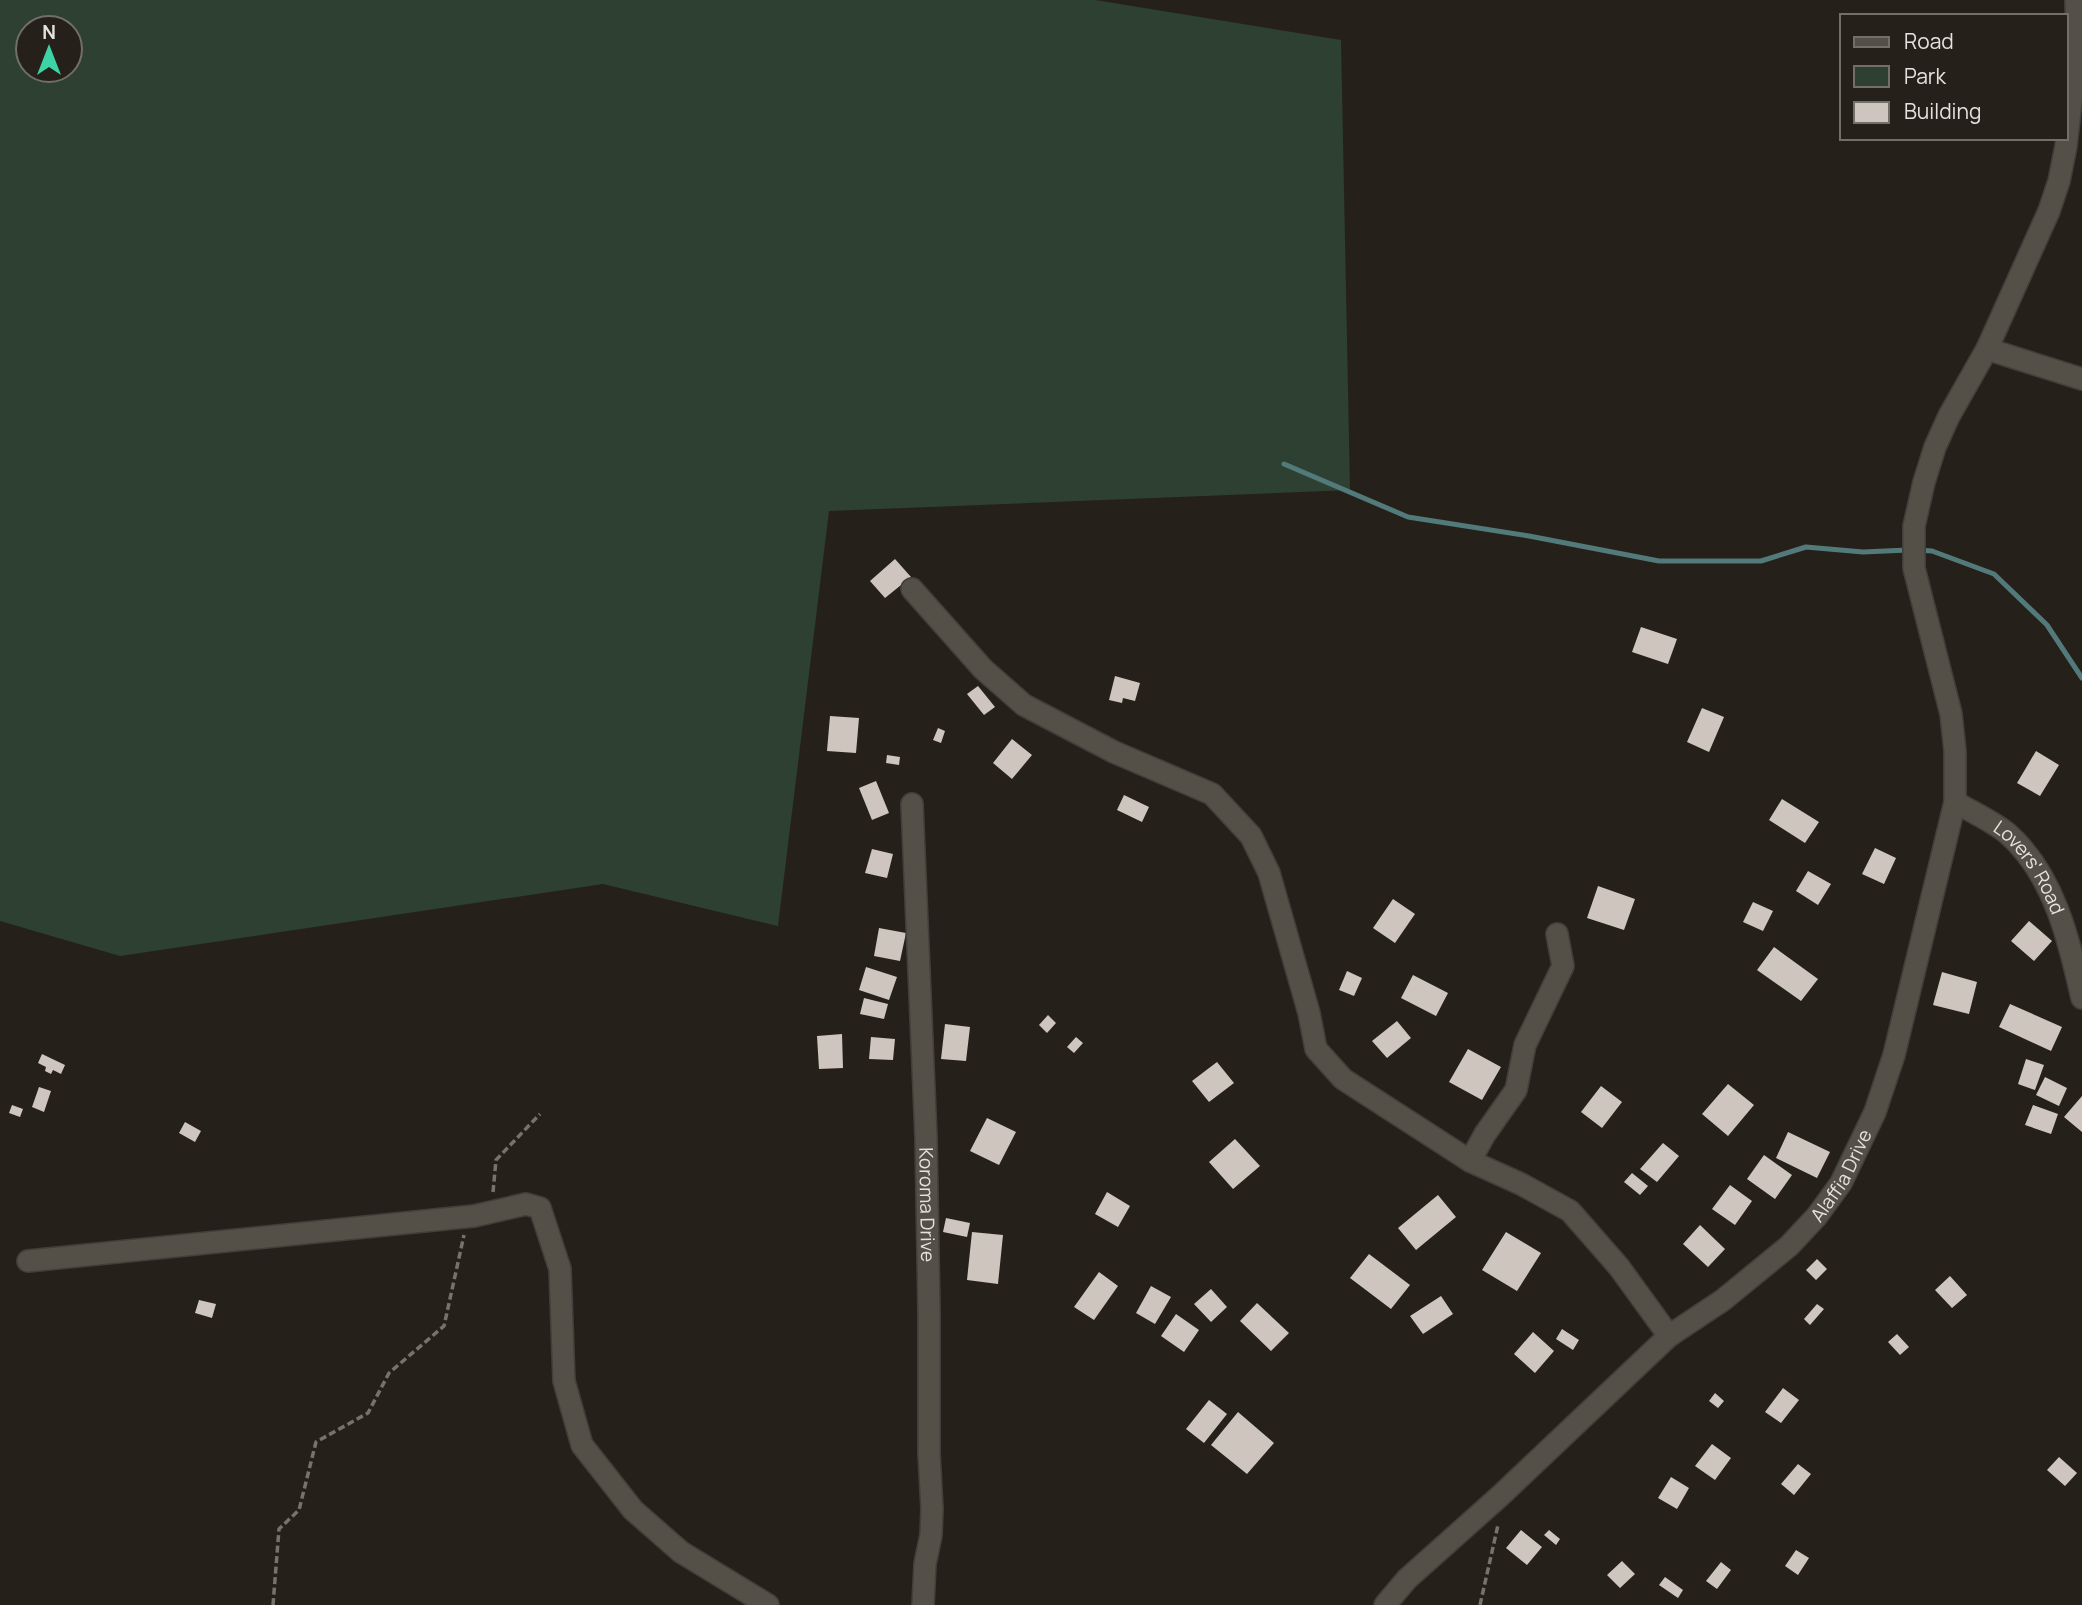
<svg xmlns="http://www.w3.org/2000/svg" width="2082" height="1605" font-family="Manrope,sans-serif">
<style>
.green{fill:#2e4032;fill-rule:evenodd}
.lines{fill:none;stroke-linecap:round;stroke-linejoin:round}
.stream{stroke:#537a7a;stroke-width:5}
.building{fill:#cec6be}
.minor-casing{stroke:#423e39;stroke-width:24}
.path{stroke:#76726c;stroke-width:3.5;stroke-dasharray:7 3.5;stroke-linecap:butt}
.minor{stroke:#544f47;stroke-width:21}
.labels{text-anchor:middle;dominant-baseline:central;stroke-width:7;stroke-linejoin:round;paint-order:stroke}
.street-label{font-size:19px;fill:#e5e2dd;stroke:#25211a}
</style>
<rect width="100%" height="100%" fill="#25211a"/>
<path class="green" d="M0,0H1095L1341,40L1350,490L829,511L778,926L603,884L120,956L0,921ZM28,28H70V70H28Z"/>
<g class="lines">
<path class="stream" d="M1284,464L1408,517L1529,536L1659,561H1761L1806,547L1863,552L1908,550
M1917,550L1932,551L1994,574L2047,625L2082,678"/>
</g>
<path class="building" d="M895,559L911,577L885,598L870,581Z
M1641,627L1677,639L1668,664L1632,652Z
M1115,676L1140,683L1135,701L1123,698L1122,703L1109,700Z
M978,686L995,707L984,715L967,694Z
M1702,708L1724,717L1709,752L1687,742Z
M830,716L859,718L856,753L827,751Z
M938,728L945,731L941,743L933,740Z
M1012,739L1032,755L1012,779L993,763Z
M2036,751L2059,765L2040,796L2017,783Z
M887,755L900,757L899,765L886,763Z
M876,781L889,813L872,820L859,788Z
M1124,795L1149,807L1142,822L1117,810Z
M1782,799L1819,822L1805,843L1769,820Z
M1875,848L1896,858L1884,884L1862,874Z
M872,849L893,854L887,878L865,873Z
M1808,871L1831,884L1818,905L1796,891Z
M1598,886L1635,899L1624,930L1587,918Z
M1393,899L1415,914L1395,943L1373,928Z
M1753,902L1773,911L1763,931L1743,922Z
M2029,921L2052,941L2034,961L2011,941Z
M879,928L906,933L900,961L874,956Z
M1774,947L1818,979L1801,1001L1757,970Z
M866,967L897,977L889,1000L859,990Z
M1347,971L1362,978L1354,996L1339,990Z
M1942,972L1977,982L1969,1014L1933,1005Z
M1413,975L1448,993L1436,1016L1401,998Z
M864,998L888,1004L884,1019L860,1014Z
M2010,1004L2062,1027L2051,1051L1999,1027Z
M1048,1015L1056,1023L1047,1033L1039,1025Z
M1397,1021L1411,1038L1387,1058L1372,1041Z
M945,1024L970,1027L966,1061L941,1059Z
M842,1034L843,1068L819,1069L817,1036Z
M871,1037L895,1039L893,1060L869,1059Z
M1076,1037L1083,1043L1074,1053L1067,1047Z
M1468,1049L1501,1067L1482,1100L1449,1082Z
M42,1054L65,1065L61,1074L53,1070L51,1074L45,1071L46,1067L38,1063Z
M2026,1059L2044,1065L2035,1090L2018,1084Z
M1217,1062L1234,1083L1209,1102L1192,1081Z
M2045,1077L2067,1088L2059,1106L2036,1095Z
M1728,1084L1754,1105L1728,1136L1702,1114Z
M1601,1086L1622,1102L1602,1128L1581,1112Z
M39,1087L51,1091L44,1112L32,1107Z
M2082,1096V1132L2064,1117Z
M12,1105L23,1109L20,1117L9,1113Z
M2033,1105L2058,1114L2051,1134L2025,1125Z
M987,1118L1016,1132L999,1165L970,1151Z
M185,1122L201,1131L195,1142L179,1133Z
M1788,1132L1830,1152L1817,1178L1776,1158Z
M1235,1139L1260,1166L1233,1189L1209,1162Z
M1663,1143L1679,1156L1657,1182L1640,1169Z
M1764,1155L1792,1175L1775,1199L1747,1179Z
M1632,1173L1648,1186L1640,1195L1624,1182Z
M1730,1185L1752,1201L1735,1225L1712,1209Z
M1107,1192L1130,1206L1118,1227L1095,1214Z
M1438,1195L1456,1217L1416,1250L1398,1228Z
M946,1218L970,1223L967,1237L943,1232Z
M1700,1225L1725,1249L1708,1267L1683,1244Z
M972,1232L1003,1235L998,1284L967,1280Z
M1506,1232L1541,1253L1517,1291L1482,1270Z
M1369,1254L1410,1285L1391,1309L1350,1278Z
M1817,1259L1827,1269L1816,1280L1806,1270Z
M1099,1272L1118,1286L1094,1320L1074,1307Z
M1950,1276L1967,1295L1952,1308L1935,1290Z
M1151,1286L1171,1297L1155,1324L1136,1313Z
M1211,1289L1227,1307L1211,1322L1194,1304Z
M1441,1296L1453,1314L1423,1334L1410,1316Z
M199,1300L216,1304L212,1318L195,1313Z
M1257,1303L1289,1333L1271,1351L1240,1321Z
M1817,1304L1824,1309L1810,1325L1804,1319Z
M1176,1314L1199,1330L1184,1352L1161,1336Z
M1562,1329L1579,1340L1573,1350L1556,1339Z
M1533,1332L1554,1351L1535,1373L1514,1354Z
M1897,1334L1909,1347L1900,1355L1888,1342Z
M1783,1388L1799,1400L1781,1423L1765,1412Z
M1715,1393L1724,1401L1718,1408L1709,1401Z
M1209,1400L1227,1414L1204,1443L1186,1429Z
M1238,1412L1274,1443L1247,1474L1211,1445Z
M1712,1444L1731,1458L1715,1480L1695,1466Z
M2059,1457L2077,1473L2065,1486L2047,1470Z
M1798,1464L1811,1474L1794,1495L1781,1484Z
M1671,1477L1689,1488L1677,1509L1658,1498Z
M1521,1530L1542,1547L1527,1565L1506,1548Z
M1549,1530L1560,1539L1556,1545L1544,1535Z
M1796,1550L1809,1558L1798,1575L1785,1566Z
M1622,1561L1635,1574L1620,1588L1607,1575Z
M1721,1562L1731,1570L1717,1589L1706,1581Z
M1665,1577L1683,1590L1678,1598L1659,1585Z"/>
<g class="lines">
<g class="minor-casing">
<g id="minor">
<path d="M1987,349L2082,379"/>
<path d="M912,589L983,669L1024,705L1114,752L1212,794L1251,836L1269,873L1309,1013L1316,1049L1343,1079L1470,1161L1521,1184L1570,1211L1619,1267L1669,1336"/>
<path id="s1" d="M1955,802C1972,812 1992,821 2007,833C2054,874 2069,940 2082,998"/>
<path id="s2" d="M912,804L926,1137L929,1311V1453L932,1509L931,1535L925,1564L923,1605"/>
<path d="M1470,1161L1485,1134L1516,1090L1525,1045L1563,966L1557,934"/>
<path d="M28,1261L474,1216L526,1204L540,1208L560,1269L564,1381L582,1445L633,1510L681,1552L768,1605"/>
<path id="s3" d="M1385,1605L1407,1579L1500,1496L1669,1336L1723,1300L1789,1246L1817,1216L1841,1183L1875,1112L1894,1055L1955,802V751L1951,714L1914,568V526L1924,482L1935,447L1949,416L1987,349L2049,211L2059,181L2066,146L2077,47L2076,0"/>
</g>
</g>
<path class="path" d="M493,1192L496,1160L540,1114
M273,1605L279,1529L299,1510L316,1442L368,1413L389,1373L444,1326L464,1235
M1480,1605L1498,1525"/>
<use href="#minor" class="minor"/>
</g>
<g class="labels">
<g class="street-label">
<text stroke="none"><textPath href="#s1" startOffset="102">Lovers' Road</textPath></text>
<text stroke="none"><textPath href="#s3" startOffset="630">Alaffia Drive</textPath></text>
<text stroke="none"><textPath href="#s2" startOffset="401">Koroma Drive</textPath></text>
</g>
</g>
<rect x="1840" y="14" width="228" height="126" fill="#25211a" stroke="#726e68" stroke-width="2"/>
<rect x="1854" y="37" width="35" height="10" fill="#544f47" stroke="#726e68" stroke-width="2"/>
<text x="1904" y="49" font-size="21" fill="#e5e2dd">Road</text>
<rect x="1854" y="66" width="35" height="21" fill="#2e4032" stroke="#726e68" stroke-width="2"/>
<text x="1904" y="84" font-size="21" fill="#e5e2dd">Park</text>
<rect x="1854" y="102" width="35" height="21" fill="#cec6be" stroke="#726e68" stroke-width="2"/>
<text x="1904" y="119" font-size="21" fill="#e5e2dd">Building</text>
<g transform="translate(49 49)"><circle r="33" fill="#25211a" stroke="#726e68" stroke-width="2"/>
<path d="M0-5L12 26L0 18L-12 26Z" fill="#3cd4a4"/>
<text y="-10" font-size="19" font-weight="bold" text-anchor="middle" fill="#e5e2dd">N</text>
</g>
</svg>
